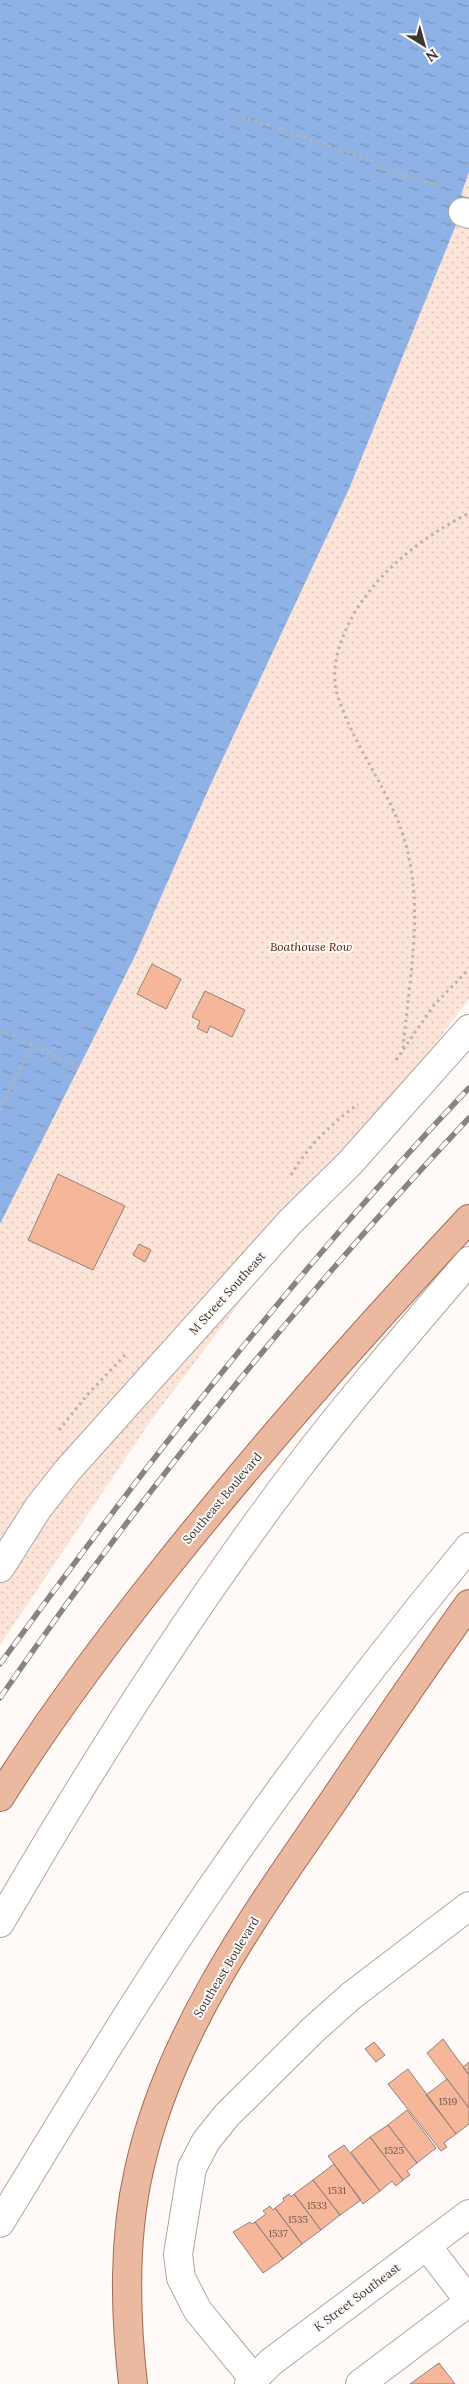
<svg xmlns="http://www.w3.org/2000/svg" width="469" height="2384" font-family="Lora,serif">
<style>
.park{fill:url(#park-dots)}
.water{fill:url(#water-ripples)}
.building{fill:#f5b699;stroke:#8f827d}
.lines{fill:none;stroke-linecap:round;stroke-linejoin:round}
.minor-casing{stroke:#b2a59f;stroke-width:30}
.major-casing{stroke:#a46b50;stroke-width:30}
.path{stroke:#b7b1af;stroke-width:3;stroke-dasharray:2.5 4;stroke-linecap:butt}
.minor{stroke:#fff;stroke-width:28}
.major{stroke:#ebb8a0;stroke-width:28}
.rail-casing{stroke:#898381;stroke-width:5.5}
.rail{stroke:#fff9f7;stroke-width:4;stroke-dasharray:11;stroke-linecap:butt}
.labels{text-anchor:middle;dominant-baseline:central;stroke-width:4;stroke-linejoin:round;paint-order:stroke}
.number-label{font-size:10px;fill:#6a564c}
.park-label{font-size:12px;font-style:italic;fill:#531c00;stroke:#fff9f7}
.street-label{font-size:12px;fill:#3b3633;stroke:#fff9f7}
</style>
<defs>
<pattern id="park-dots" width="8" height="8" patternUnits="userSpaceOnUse" patternTransform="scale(1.25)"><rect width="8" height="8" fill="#fde4d8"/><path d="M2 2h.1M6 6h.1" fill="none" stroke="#dac4ba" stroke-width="1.8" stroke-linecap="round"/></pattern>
<pattern id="water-ripples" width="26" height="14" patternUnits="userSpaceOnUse" patternTransform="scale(1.25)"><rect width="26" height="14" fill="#8eb2e5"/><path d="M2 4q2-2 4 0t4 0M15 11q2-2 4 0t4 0" fill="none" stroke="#7592ba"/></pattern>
</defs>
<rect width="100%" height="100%" fill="#fff9f7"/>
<path class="park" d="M469,172V198L461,195Z
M456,225L469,229V999L152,1419L0,1645V1224L135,956L209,788L349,489Z"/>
<path class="water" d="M0,0H469V172L461,195L469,198V229L456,225L349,489L209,788L135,956L0,1224Z"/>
<path class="building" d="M152,964L181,979L166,1009L137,994Z
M205,991L245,1010L232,1037L210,1026L207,1033L197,1028L200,1021L192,1017Z
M58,1174L125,1206L93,1270L28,1240Z
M139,1244L151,1250L145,1262L133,1255Z
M443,2039L469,2075V2108L427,2053Z
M374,2042L385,2055L376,2062L365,2049Z
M469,2062V2075L463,2067Z
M408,2069L456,2134L444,2143L447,2147L441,2151L388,2084Z
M447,2079L469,2108V2124L456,2134L426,2095Z
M407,2110L436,2148L417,2163L388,2125Z
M388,2125L417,2163L407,2171L410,2175L403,2180L370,2137Z
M370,2137L403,2180L396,2186L392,2181L380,2191L351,2152Z
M344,2145L380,2191L363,2204L328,2156Z
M334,2164L361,2200L340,2215L313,2180Z
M313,2180L340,2215L321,2230L294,2194Z
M289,2194L291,2197L294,2194L321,2230L302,2244L275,2208L284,2201L283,2198Z
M270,2206L273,2210L275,2208L302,2244L283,2259L255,2222L266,2214L263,2211Z
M250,2222L252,2224L255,2222L283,2259L263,2273L233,2232Z
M439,2363L455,2384H410Z"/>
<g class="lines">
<g class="minor-casing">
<path id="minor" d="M463,212L469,214
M0,1568L38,1508L67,1471L290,1222L350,1163L469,1029
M0,1923C91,1766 188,1613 297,1469C352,1397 411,1329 469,1261
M0,2223C67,2113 134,2001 207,1894C289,1774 377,1658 469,1547
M427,2246L469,2301
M254,2379L198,2311L181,2278L178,2254L192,2168L206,2141L227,2115L313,2030L351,1996L469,1906
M249,2384L271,2362L469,2214
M360,2384L469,2302"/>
</g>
<g class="major-casing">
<path id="major" d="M0,1797C50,1717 107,1641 166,1567C262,1447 364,1331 469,1219
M133,2384C125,2313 123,2240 139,2170C169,2034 254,1916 332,1803C377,1736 422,1669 469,1604"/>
</g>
<path class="path" d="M236,114L374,161L379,168L443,187
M0,1030L79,1067
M403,1048C409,981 424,911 406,845C392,793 355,749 338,697C332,680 335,658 341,642C362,583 415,541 469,513
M396,1060L434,1005L469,969
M0,1110L32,1045
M291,1175C308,1146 330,1125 358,1104
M59,1430L88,1394L126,1354"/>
<use href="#minor" class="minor"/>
<use href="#major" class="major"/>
<g class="rail-casing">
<path id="rail" d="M0,1664C146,1464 298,1268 469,1088
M0,1698C141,1494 299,1299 469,1118"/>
</g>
<use href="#rail" class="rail"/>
</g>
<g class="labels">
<g class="number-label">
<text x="448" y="2101">1519</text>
<text x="394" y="2150">1525</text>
<text x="337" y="2190">1531</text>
<text x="317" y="2205">1533</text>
<text x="298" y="2219">1535</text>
<text x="278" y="2233">1537</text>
</g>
<g class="park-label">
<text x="311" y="946">Boathouse Row</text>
</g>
<g class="street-label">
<text transform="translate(227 1293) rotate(-48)">M Street Southeast</text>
<text transform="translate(222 1498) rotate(-50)">Southeast Boulevard</text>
<text transform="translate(226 1967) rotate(-59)">Southeast Boulevard</text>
<text transform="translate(357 2297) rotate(-37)">K Street Southeast</text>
</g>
</g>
<g transform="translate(424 45) rotate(143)" stroke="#fff9f7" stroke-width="4" paint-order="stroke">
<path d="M0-4L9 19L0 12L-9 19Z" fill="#3b3633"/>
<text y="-8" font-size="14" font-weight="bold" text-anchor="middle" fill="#3b3633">N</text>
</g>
</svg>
